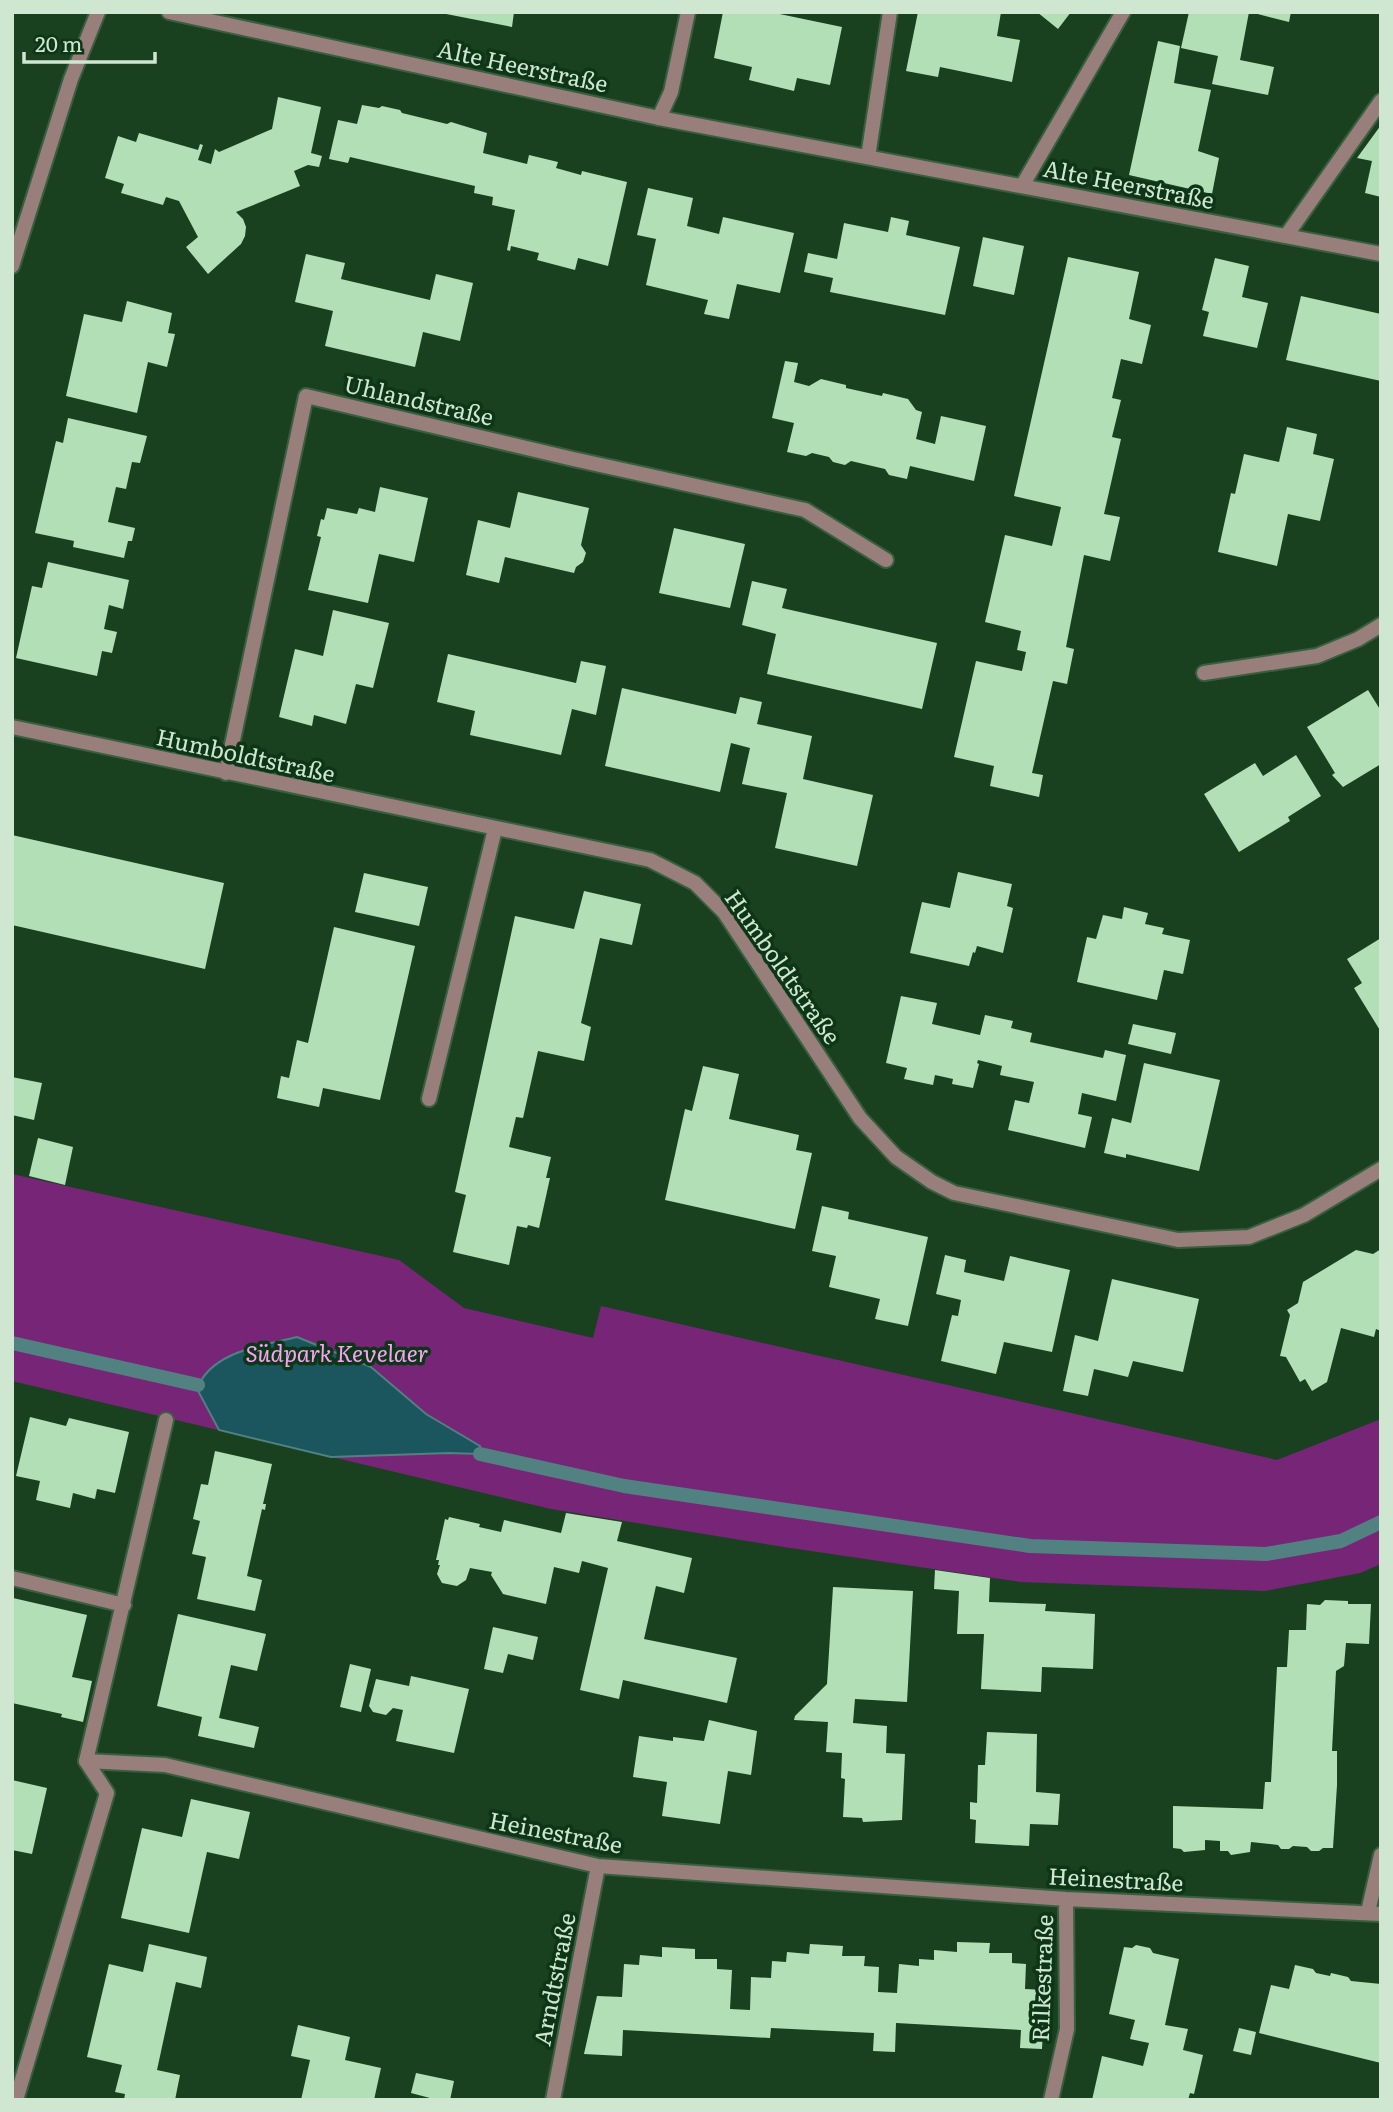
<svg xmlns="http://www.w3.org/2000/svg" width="1393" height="2112" font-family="Literata,serif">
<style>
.green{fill:#772677}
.water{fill:#1b565e;stroke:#518180;stroke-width:2}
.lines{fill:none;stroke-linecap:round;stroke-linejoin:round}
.stream{stroke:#518180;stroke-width:14}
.building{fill:#b3dfb7}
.service-casing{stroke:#3a5f40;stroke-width:18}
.minor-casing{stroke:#3a5f40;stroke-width:18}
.service{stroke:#997f7c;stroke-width:14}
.minor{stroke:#997f7c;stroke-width:14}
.labels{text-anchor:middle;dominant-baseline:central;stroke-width:7;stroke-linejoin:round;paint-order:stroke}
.street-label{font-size:23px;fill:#cfe6d1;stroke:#0d3616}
.park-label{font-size:23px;font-style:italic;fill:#f7a2f5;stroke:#0d3616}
</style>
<rect width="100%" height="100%" fill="#194120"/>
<path class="green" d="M12,1174L399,1260L464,1308L593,1338L601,1306L1277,1460L1381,1419V1564L1360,1573L1265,1591L1021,1582L784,1547L551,1509L12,1381Z"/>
<path class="water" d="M297,1337L371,1367L426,1414L480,1446V1454L449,1453L331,1457L219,1430L197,1389C211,1351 262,1346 297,1337Z"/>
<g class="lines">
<path class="stream" d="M12,1343L198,1385
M480,1454L624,1486L1030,1546L1266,1554L1341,1541L1381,1522"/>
</g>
<path class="building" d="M436,12H514L512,27Z
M723,12H770L842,27L830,85L797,78L794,91L749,80L752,67L714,58Z
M918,12H1001L997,36L1020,40L1012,82L940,67L938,77L906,71Z
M1037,12H1071L1058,29Z
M1189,12H1249L1240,60L1274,67L1268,95L1212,84L1218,56L1181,48Z
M1250,12H1291L1289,22Z
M1158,41L1180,46L1174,83L1211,90L1198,151L1219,158L1212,194L1129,175Z
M278,97L321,107L311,153L322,156L319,167L308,165L294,171L300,186L236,212L243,219L246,227L245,236L241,244L208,274L186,247L198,237L179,201L166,197L163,205L121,193L124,184L105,178L118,136L136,142L139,133L198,150L200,144L203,145L198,160L211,164L215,149L219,152L272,129Z
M362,105L379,108L382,106L400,110L402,113L447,124L451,122L487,133L483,153L527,164L529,155L558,162L556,168L581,175L582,171L627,182L608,266L578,258L575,270L537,260L539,253L511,246L510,251L507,250L515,210L492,205L493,197L474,193L475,186L350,157L348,163L329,159L338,120L357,124Z
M1381,125V197L1365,193L1372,161L1357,158Z
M648,188L693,198L687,226L719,234L723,217L794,233L780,293L737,284L729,319L704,314L708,300L646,285L656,239L637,235Z
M891,217L909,221L906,235L960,247L945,315L830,292L833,278L804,272L808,253L837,259L844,223L888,232Z
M983,237L1024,246L1014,295L973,286Z
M306,254L345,263L341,279L430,300L436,274L473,283L460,341L423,332L415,367L325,346L333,311L295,302Z
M1068,257L1139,272L1129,319L1151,325L1142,364L1121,359L1112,398L1121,400L1112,437L1121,439L1104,514L1120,517L1110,561L1084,555L1066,647L1074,649L1067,684L1053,681L1032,773L1043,775L1039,797L990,786L994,766L954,757L976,661L1022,671L1026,652L1017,650L1021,631L985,622L1005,535L1052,546L1061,507L1014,496Z
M1215,258L1249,266L1242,297L1268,303L1257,348L1203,336L1209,312L1202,310Z
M1301,296L1381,314V381L1286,360Z
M127,301L172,313L168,333L175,334L167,367L148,362L137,413L66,396L84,314L122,322Z
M785,361L798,363L794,382L809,386L821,379L846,385V388L882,396L883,393L908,399L916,410L922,412L916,439L935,444L941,416L986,426L974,481L910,466L907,479L889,475L885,469L851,461L845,465L833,462L829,457L812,453L806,456L787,452L794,423L772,418Z
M68,418L147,436L140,463L132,462L126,489L116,487L108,522L135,528L132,541H128L124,558L73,547L74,541L35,533L56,441L63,443Z
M1287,427L1317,434L1313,454L1334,459L1320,521L1288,514L1277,566L1218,552L1231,493L1235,494L1244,454L1279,462Z
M380,487L428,498L414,562L379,554L368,603L308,590L321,537L317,536L321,519L324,520L327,508L357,514L359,508L375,512Z
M518,492L589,508L581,545L586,553L583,562L576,567L574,573L505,557L499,583L466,575L478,520L510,528Z
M674,528L745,544L730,608L659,593Z
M48,562L129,580L123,609L109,605L104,629L117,632L112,653L102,651L97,676L16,658L32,586L42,588Z
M752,581L787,589L782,608L937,643L922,709L767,674L776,634L742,625Z
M333,610L389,623L373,688L356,684L346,724L314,715L312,726L279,717L295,649L323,656Z
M448,654L576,683L581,661L606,666L596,715L572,709L561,755L470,735L475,711L437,702Z
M622,688L736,714L740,697L762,702L757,724L812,736L803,779L873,795L857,866L775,848L787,793L742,784L750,748L731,743L720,792L605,766Z
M1368,690L1381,711V764L1343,787L1332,775L1335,773L1307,727Z
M1296,755L1321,796L1288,817L1290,821L1239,852L1204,794L1255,763L1263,776Z
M12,835L224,883L205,969L12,925Z
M958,872L1012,884L1007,906L1013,908L1003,953L977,946L975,953L973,952L969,966L910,953L922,902L950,908Z
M364,873L428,887L419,926L355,912Z
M584,891L641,904L632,945L600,938L581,1023L591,1027L584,1061L538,1051L523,1118L516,1117L509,1147L551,1157L546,1178H550L539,1228L528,1225L527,1228L517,1226L509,1265L453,1252L466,1195L455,1192L515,916L574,929Z
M1124,907L1148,913L1145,924L1164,928L1162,934L1190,940L1183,974L1164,970L1157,1000L1077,982L1087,937L1096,939L1103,915L1122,919Z
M334,927L415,946L380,1100L323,1088L319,1107L277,1098L281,1076L289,1078L297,1040L308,1043Z
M1381,938V1032L1354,988L1362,983L1347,959Z
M901,996L937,1003L932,1024L980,1035L985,1015L1013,1021L1011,1028L1032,1033L1030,1042L1103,1058L1105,1050L1126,1055L1116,1101L1082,1093L1078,1114L1092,1117L1085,1148L1008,1130L1015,1100L1029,1103L1034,1082L1000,1075L1002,1066L978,1060L977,1063L979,1064L973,1088L952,1084L953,1079L935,1075L933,1085L904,1079L907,1068L886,1063Z
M1133,1024L1176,1033L1171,1054L1128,1044Z
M1144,1063L1220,1080L1199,1171L1126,1154V1158L1104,1153L1112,1118L1131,1123Z
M703,1066L739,1074L729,1119L799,1135L796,1150L812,1153L795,1229L665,1200L685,1109L692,1111Z
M12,1077L42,1083L34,1120L12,1115Z
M38,1138L73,1147L65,1185L29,1176Z
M822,1206L849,1212L848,1219L928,1237L908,1326L875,1319L880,1299L829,1287L836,1256L812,1251Z
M1381,1249V1331L1376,1329L1374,1337L1341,1328L1327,1382L1312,1391L1305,1379L1300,1382L1286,1357L1280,1356L1290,1315L1287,1310L1298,1303L1303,1282L1356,1250L1373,1254Z
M945,1255L966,1260L964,1272L1004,1281L1010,1256L1070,1270L1052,1352L1004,1342L996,1374L941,1361L952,1315L958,1316L961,1300L936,1294Z
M1112,1279L1199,1299L1183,1372L1133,1361L1128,1377L1094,1369L1088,1396L1063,1391L1075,1335L1098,1341Z
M30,1417L66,1426L69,1418L129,1432L115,1493L97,1489L95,1499L73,1493L70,1508L36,1500L40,1481L16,1476Z
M215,1451L272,1464L263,1504H266L265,1510L262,1509L247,1576L262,1580L255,1611L197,1599L206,1557L192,1554L200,1521L193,1519L201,1484L208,1485Z
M566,1513L622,1522L617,1541L692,1558L684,1593L656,1586L644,1639L737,1658L727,1703L623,1680L619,1699L580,1690L608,1568L582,1561L579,1573L554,1567L546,1604L503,1594L491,1575L492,1572L470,1568L466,1580L457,1586L442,1583L437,1574L440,1565H438L439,1560H436L445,1519L448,1520L449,1517L480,1524L479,1527L501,1532L504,1520L561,1533Z
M935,1570L990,1578L989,1602L1046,1604L1045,1611L1095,1614L1093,1669L1042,1667L1041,1692L981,1689L984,1634H957L959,1591L934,1589Z
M833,1587L913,1591L907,1702L855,1699L853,1723L887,1726L886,1753L905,1754L902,1820L863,1822L862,1818L843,1817L845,1779L841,1778L842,1753L826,1752L828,1722L794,1720L795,1716L827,1684Z
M13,1598L87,1615L72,1677L92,1681L83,1722L61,1717L62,1714L12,1703Z
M1325,1600L1348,1601V1604H1371L1369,1644L1346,1643L1344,1666L1336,1671L1332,1751H1337V1785L1333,1848H1323L1319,1851H1311L1307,1847L1293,1846L1289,1849H1281L1278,1845L1251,1842L1250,1852L1231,1855L1228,1851H1220V1841L1205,1840V1850L1184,1852L1181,1849L1173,1848V1806L1263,1809L1265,1782H1271L1277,1667H1287L1289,1630H1306L1307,1604L1320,1605Z
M178,1614L266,1634L257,1671L231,1665L219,1718L259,1727L254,1748L198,1736L202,1717L157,1706Z
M493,1627L538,1637L533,1660L508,1654L503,1673L484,1669Z
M350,1664L371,1669L361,1712L340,1707Z
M411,1676L469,1689L454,1753L396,1741L403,1710L393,1708L386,1715L373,1712L369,1706L376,1679L409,1686Z
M709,1720L757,1731L751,1775L728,1771L720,1824L662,1816L667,1782L633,1777L639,1736L673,1741V1737L704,1741Z
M987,1732L1037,1734L1036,1792L1060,1794L1058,1825L1030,1824L1029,1846L975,1843L976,1820L970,1819V1802L977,1803L978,1765H985Z
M12,1780L47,1788L32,1854L12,1850Z
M191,1799L250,1812L239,1859L207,1852L189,1933L121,1918L142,1828L182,1837Z
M957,1942L990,1943L989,1953H1012V1963L1026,1964L1025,1989L1045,1990L1042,2049L1020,2048L1021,2030L896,2023L895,2052L873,2051L874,2033L771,2028L770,2038L623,2030L622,2056L584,2054L597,1996L622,1997L624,1964L639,1965L640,1955L662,1957V1947L695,1949V1959H717V1969L732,1970L730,2009L750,2010L751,1977L771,1978L772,1961L786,1962L787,1952L809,1954L810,1944L843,1946L842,1956H865L864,1966L879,1967L878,1992L897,1993L899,1964L919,1966V1959L934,1960V1950L957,1952Z
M149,1944L207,1957L201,1988L176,1982L157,2070L180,2075L175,2100H124L125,2094L115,2092L122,2065L87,2057L109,1964L143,1972Z
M1136,1945L1150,1948L1153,1953L1179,1959L1165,2025L1188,2029L1183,2050L1203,2055L1194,2094L1190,2093L1188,2100H1092L1102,2056L1143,2066L1149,2043L1130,2039L1135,2020L1109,2014L1124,1947L1132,1948Z
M1295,1965L1313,1969L1316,1973L1330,1976L1331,1973L1348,1977L1351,1981L1381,1984V2063L1259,2033L1271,1985L1289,1989Z
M298,2025L350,2037L345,2060L381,2068L374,2100H301L310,2060L291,2056Z
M1239,2028L1256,2032L1251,2055L1233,2051Z
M416,2073L454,2081L450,2100H429L430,2098L411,2093Z"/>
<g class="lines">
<g class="service-casing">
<path id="service" d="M659,118L671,92L688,12
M1022,186L1123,12
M1286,236L1381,101
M429,1099L495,829
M12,1578L124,1605
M86,1761L166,1420
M1368,1912L1381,1855"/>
</g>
<g class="minor-casing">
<path id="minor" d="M169,12L659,118L1381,254
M868,157L890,12
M12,266L71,79L98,12
M1204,673L1317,656L1358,639L1381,625
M12,727L650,860L695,883L724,912L860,1118L896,1157L932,1182L954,1193L1178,1240L1249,1237L1304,1215L1381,1169
M226,773L306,396L573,459L805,510L886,560
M16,2100L107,1793L86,1761L165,1765L598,1866L1066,1899L1381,1914
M553,2100L598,1866
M1051,2100L1067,2029L1066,1899"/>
</g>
<use href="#service" class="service"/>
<use href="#minor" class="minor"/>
</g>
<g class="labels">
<g class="street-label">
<text transform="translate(523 65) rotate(12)">Alte Heerstraße</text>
<text transform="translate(1129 183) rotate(11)">Alte Heerstraße</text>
<text transform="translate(419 399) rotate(13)">Uhlandstraße</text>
<text transform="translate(246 754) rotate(12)">Humboldtstraße</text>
<text transform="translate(784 966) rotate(55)">Humboldtstraße</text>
<text transform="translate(556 1831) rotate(11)">Heinestraße</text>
<text transform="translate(1116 1878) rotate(3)">Heinestraße</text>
<text transform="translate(1041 1978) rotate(-88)">Rilkestraße</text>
<text transform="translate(553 1979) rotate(-79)">Arndtstraße</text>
</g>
<g class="park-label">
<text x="337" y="1352">Südpark Kevelaer</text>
</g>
</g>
<rect width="1393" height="2112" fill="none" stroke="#cfe6d1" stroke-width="28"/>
<path d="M24 52v10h131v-10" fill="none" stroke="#cfe6d1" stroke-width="3.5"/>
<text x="35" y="52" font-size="21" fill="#cfe6d1" stroke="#0d3616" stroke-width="5" paint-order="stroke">20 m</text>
</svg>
